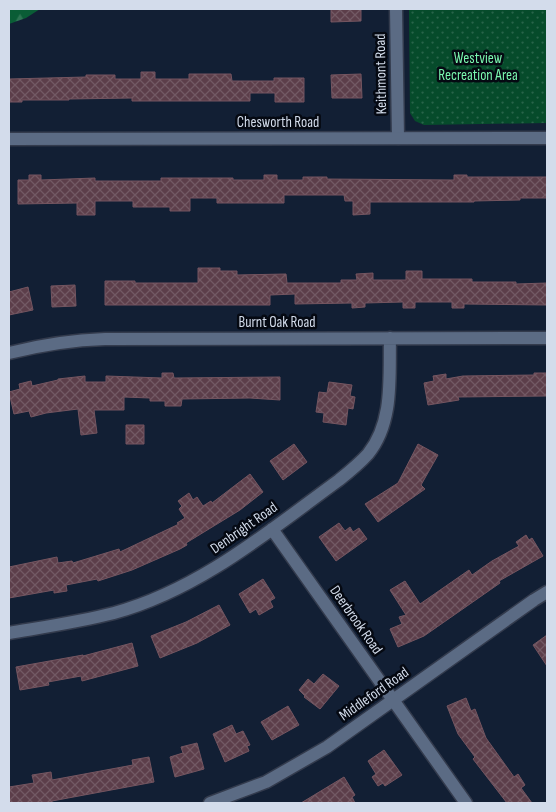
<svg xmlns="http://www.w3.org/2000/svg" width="556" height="812" font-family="'Sofia Sans Condensed',sans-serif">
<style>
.forest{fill:url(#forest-firs)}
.park{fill:url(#park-dots)}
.building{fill:url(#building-cross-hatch);stroke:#745560}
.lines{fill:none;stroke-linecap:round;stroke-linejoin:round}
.minor-casing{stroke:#333b4d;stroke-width:15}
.tertiary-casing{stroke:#333b4d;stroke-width:15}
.minor{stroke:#5b6b84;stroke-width:12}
.tertiary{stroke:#5b6b84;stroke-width:12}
.labels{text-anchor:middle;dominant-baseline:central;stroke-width:5;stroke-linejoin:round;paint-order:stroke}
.park-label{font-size:15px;fill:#7af7af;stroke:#050912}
.street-label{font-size:15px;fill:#d3dceb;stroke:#050912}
</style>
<defs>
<pattern id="forest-firs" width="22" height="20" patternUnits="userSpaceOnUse" patternTransform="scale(1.25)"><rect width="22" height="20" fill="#0a5d36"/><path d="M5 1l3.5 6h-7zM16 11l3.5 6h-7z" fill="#2d7453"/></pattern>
<pattern id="park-dots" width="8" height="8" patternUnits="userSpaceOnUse" patternTransform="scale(1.25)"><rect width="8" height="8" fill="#064b2b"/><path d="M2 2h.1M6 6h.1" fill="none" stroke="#29644a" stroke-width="1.8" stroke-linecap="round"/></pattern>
<pattern id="building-cross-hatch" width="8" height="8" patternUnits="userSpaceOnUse" patternTransform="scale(1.25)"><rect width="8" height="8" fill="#5c3e4a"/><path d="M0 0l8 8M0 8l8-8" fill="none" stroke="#725964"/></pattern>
</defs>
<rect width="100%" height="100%" fill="#121f34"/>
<path class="forest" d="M9,9H40L26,18L9,24Z"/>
<path class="park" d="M409,9H547V123L424,125L415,121L410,113Z"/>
<path class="building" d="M331,9H361V21L331,22Z
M141,72H155V79H189V74H231L232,81H274V78H304V102H275V93H250V101H132V98L69,99V100H22V102H9V79L86,77V75H115V79H141Z
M361,74L362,98H332L331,75Z
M29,175H41V180L95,178V181H161V178H233V180H264V175H277V180H303V177H327V179L454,180V175H467V177H547V198H520V200L474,201V202H370V214L353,215V201H345L344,195H284V203H217V198H190V211H170V207H133V201H95V215H77V203L18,204V180H29Z
M198,268H220V271H237V275L286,274L287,283H341V280H357L356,274L373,273V280H406V271H422V279H472V282H516V284L547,283V305L464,304V308H452V302H415V308H403V302L365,303V307L352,308V303L295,304V294L270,295V305H105V281H135V283H198Z
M75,285L76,306L52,307L51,286Z
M28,287L33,310L9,315V292Z
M162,373H173L174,378L280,377V400L250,398L182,399L181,406H165V401H150V398L124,397V410H94L97,433L81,435L78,409L46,413L31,417L29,411L14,414L9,392L20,389L19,384L31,381L32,386L58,380V379L85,376V382H106V376L162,378Z
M534,373H547V396L458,397L459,400L428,405L424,383L434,381L433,376L446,374V379L463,376L534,375Z
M329,382L352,385L350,396L355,397L353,409L348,408L346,425L323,422L324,413L316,412L319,392L327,393Z
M126,425H144V444H126Z
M294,444L307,462L283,480L270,461Z
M418,444L438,455L421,485L425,489L378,522L365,504L398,483Z
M250,474L263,492L240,510L186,543L187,545L180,549L132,570L98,581L97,579L66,585L67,591L54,593V590L9,598V567L57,557L58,563L72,561L73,563L119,549L120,552L179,524L177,523L185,518L179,509L182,506L178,501L189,493L193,500L197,497L203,506L211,501L212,503Z
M339,523L345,531L350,527L353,532L359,528L367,539L336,561L319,537Z
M526,535L529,540L532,538L543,556L499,581L500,583L424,636L398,647L390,629L402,624L399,617L406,615L390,590L405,581L420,604L469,570L472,575L492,561L519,546L516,542Z
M263,579L275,598L270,601L273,607L259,615L256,609L250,613L239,594Z
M219,605L230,625L197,643L160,658L151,636L186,622Z
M547,635V666L533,645Z
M132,643L138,666L82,681L81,676L48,682L49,685L20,690L16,667L83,655V656Z
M323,674L339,686L320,709L304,697L305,696L299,690L308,679L314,684Z
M466,698L471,711L475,709L486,738L514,777L518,774L525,785L521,788L532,803H507L473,759L475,757L458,734L447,706Z
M288,706L299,725L272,740L261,722Z
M232,725L236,734L243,731L250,745L247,746L249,751L225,762L213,734Z
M197,743L204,769L175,777L170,757L183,753L181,747Z
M384,750L402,775L385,786L383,783L378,786L372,777L376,774L368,761Z
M149,757L154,782L52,801V803H9V787L34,783L32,775L51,772L52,780L133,765L132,760Z
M344,777L355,795L352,797L355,803H301Z"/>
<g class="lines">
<g class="minor-casing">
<path id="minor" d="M396,9L398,138
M9,353C41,345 72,340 105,339L547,338
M272,529L466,803
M9,633C44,627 79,622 114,613C199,590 269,531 339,480C349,472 359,464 368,454C394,422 389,377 390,338
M210,803L266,782L327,747L534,600L547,592"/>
</g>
<g class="tertiary-casing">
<path id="tertiary" d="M9,139L547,138"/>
</g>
<use href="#minor" class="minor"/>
<use href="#tertiary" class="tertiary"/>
</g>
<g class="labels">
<g class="park-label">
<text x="478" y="58">Westview<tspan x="478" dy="17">Recreation Area</tspan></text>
</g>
<g class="street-label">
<text transform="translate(381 74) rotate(-91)">Keithmont Road</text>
<text x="278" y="122">Chesworth Road</text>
<text x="277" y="322">Burnt Oak Road</text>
<text transform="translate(244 528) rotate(-35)">Denbright Road</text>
<text transform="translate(356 620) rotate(55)">Deerbrook Road</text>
<text transform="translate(374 694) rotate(-35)">Middleford Road</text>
</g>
</g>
<rect width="556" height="812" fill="none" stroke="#d3dceb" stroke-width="20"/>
</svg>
